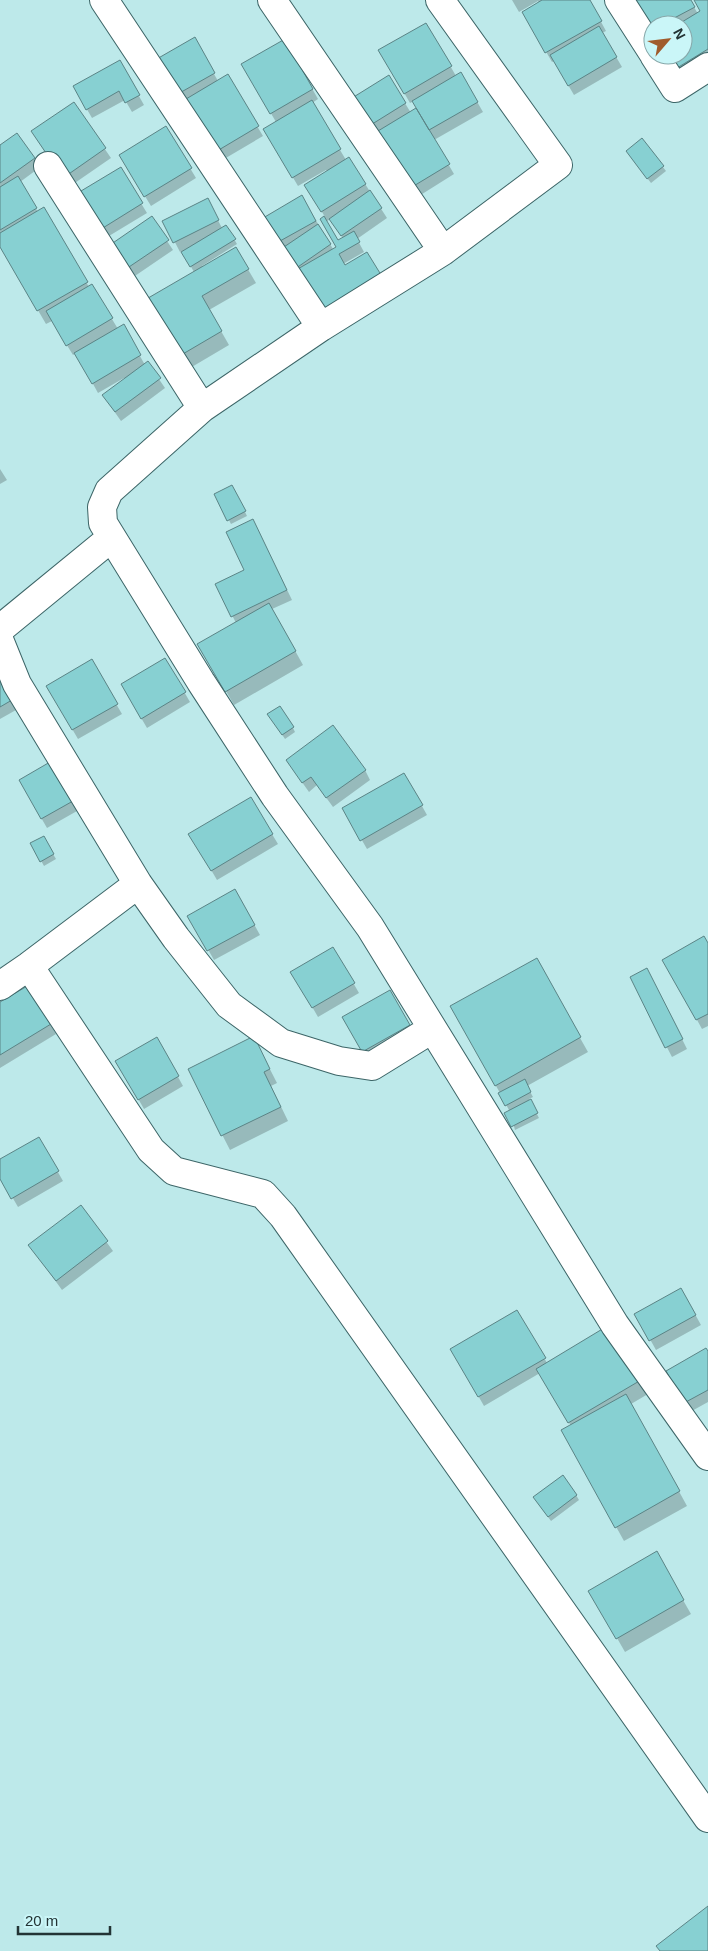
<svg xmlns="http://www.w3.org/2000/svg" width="708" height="1951" font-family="Arial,sans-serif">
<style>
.shadow{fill:#0003;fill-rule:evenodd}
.building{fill:#87d0d2;stroke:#5b8486}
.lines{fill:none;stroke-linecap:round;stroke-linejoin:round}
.minor-casing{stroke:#3c6567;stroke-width:30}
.minor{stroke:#fff;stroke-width:28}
</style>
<rect width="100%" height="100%" fill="#bde9ea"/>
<path class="shadow" d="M512,0H589L606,31L602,33L622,67L574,95L554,61L552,62L523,12L539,3L538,1L519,12Z
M690,0L698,14L702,11L695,0H708V68L686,81L671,55H683V25H653V29L635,9Z
M426,24L456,76L461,74L483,112L434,140L454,174L419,196L380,131L367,139L389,77L411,113L418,108L414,101L410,103L380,51Z
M194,39L218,81L227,76L263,136L219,162L157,60Z
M285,41L318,99L312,103L346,160L349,159L387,218L357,239L364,252L343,264L328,322L259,221L302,197L333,249L338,247L322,219L325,217L306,185L328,172L326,170L298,186L264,129L276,122L243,65ZM330,219L343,238L338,241L326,222Z
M119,61L144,105L132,112L125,100L92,118L74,87Z
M73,103L111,158L69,187L38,141Z
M642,140L666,171L651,183L630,156Z
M0,147L34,159L39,168L20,182L38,212L43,209L89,287L92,286L118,329L123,326L145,365L148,363L165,388L121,421L109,404L125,379L124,378L98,393L76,353L73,355L52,321L46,324L0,245Z
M126,165L190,168L196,178L151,206Z
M120,169L147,213L104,239L78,195Z
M212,209L222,228L226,226L237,244L202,266L203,268L236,249L256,283L209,310L229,345L185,371L144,302L194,272L182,251L180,252L164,221Z
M167,241L173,250L129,280L114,256Z
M0,469L7,480L0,484Z
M232,486L247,516L231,524L216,495Z
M258,530L292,600L272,609L303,665L234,705L199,644L236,623L217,585L246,570Z
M165,659L190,702L147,728L122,685Z
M91,661L122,714L78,739L47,686Z
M0,682L16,710L0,719Z
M272,719L293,728L295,732L285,739Z
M287,761L365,770L370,780L333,807L317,785L309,792Z
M50,764L77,811L47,828L20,781Z
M404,774L427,815L367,849L344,809Z
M250,798L278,844L217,880L190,834Z
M43,837L56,859L44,866L32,844Z
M235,890L260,935L214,960L189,916Z
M708,945V1026L702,1029L664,960Z
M333,948L359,993L318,1017L292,972Z
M536,960L588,1052L527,1086L533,1097L529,1099L539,1118L515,1130L510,1112L500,1093L452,1007Z
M631,978L652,979L687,1049L672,1057Z
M28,987L56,1034L0,1068V1004Z
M390,991L414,1035L368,1061L343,1018Z
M254,1038L277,1083L271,1086L288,1121L230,1150L189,1070Z
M157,1039L183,1086L144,1109L117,1062Z
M39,1139L63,1181L18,1207L0,1176V1161Z
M81,1207L113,1251L62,1290L30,1246Z
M681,1289L701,1325L656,1350L636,1314Z
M517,1311L547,1363L609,1327L648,1394L631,1404L687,1506L624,1541L563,1431L571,1426L540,1373L484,1406L452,1350Z
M708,1354V1402L690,1412L668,1372Z
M576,1495L579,1500L551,1521L537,1502Z
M656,1553L691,1614L625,1652L590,1591Z"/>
<path class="building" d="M542,0H590L602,21L545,53L522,12Z
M635,0H691L695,7L661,25H653L652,30Z
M694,0H708V49L677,68L670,55H683V25H677L700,11Z
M426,23L452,66L404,94L378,50Z
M599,26L617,57L568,86L550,55Z
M195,37L215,73L176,95L155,60Z
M285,39L313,89L270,114L241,64Z
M120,60L140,95L125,103L119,91L86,110L73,86Z
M461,72L478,102L429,130L412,101Z
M228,74L259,126L212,154L181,102Z
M389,75L406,103L361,131L344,103Z
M312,100L341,149L292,178L263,129Z
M74,102L106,148L63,178L31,131Z
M416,108L450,164L412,187L378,131Z
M166,126L192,168L144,197L119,155Z
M17,133L35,158L0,183V145Z
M642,138L664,166L647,179L626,151Z
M349,157L366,184L321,212L304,185Z
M121,167L143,203L98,231L76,194Z
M18,176L37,208L0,230V187Z
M370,190L382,208L341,236L329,219Z
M302,195L316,221L271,246L258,221Z
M208,198L219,220L173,243L162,221Z
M44,207L88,282L37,311L0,247V233Z
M152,216L169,240L123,271L107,247Z
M324,216L338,240L354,231L360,242L339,254L345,265L367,252L383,278L322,313L296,270L336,247L320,219Z
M318,224L331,244L292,271L278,251Z
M226,225L236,239L190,267L181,252Z
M236,247L249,269L202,296L222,331L176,358L143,301Z
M92,284L113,318L66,346L46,311Z
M124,324L141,355L92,384L74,353Z
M148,361L161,378L115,412L102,395Z
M232,485L246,511L227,521L214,494Z
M253,519L287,590L231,617L215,584L244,570L226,532Z
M269,603L296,651L225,692L197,644Z
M165,658L186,692L141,719L121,684Z
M92,659L118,704L72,730L46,686Z
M0,680L12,700L0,707Z
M280,706L294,727L282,735L267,714Z
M333,725L366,770L326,798L311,777L302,783L286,760Z
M50,762L73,801L41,819L19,780Z
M404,773L423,805L360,841L342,808Z
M251,797L273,834L211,871L188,834Z
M44,836L54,854L40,862L30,843Z
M235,889L255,925L207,951L187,916Z
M704,936L708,943V1014L696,1020L662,960Z
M333,947L355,983L312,1008L290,972Z
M537,958L581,1037L495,1086L450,1006Z
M647,968L683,1039L665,1048L630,977Z
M29,985L51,1024L0,1055V1002Z
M390,990L410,1025L362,1052L342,1017Z
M254,1036L270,1069L264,1072L281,1107L221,1136L188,1069Z
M157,1037L179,1076L138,1100L115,1061Z
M525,1079L531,1092L505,1106L498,1093Z
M531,1099L538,1113L511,1127L504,1113Z
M39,1137L59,1171L11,1199L0,1179V1159Z
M81,1205L108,1241L56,1281L28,1245Z
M681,1288L696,1315L649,1341L634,1314Z
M517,1310L546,1358L478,1397L450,1349Z
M609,1325L641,1380L568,1423L536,1369Z
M706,1348L708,1351V1390L684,1403L666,1371Z
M626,1394L680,1491L615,1528L561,1430Z
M563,1475L577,1495L548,1517L533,1497Z
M657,1551L684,1600L616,1639L588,1591Z
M708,1906V1951H660L656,1946Z"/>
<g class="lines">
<g class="minor-casing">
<path id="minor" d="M104,0L321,327
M272,0L443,251
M440,0L558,165L443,251L321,327L202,408L109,491L102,507L103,523L201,682L275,796L370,927L615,1325L708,1456
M619,0L653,53
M654,55L675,88L708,67
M48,166L202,408
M0,629L111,538
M0,642L17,684L138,884L176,938L229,1005L281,1043L339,1061L372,1066L432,1029
M29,966L151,1150L174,1171L263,1194L283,1216L708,1818
M0,986L29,966L138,884"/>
</g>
<use href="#minor" class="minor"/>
</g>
<g transform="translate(668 40) rotate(62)"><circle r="24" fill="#caf6f8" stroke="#87a8aa"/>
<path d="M0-4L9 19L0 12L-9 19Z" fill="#a05c2c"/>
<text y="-8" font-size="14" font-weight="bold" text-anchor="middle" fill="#233435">N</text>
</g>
<path d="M18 1926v8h92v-8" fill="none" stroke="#233435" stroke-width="2.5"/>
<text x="25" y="1926" font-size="15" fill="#233435" stroke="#caf6f8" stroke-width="4" paint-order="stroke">20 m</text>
</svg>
